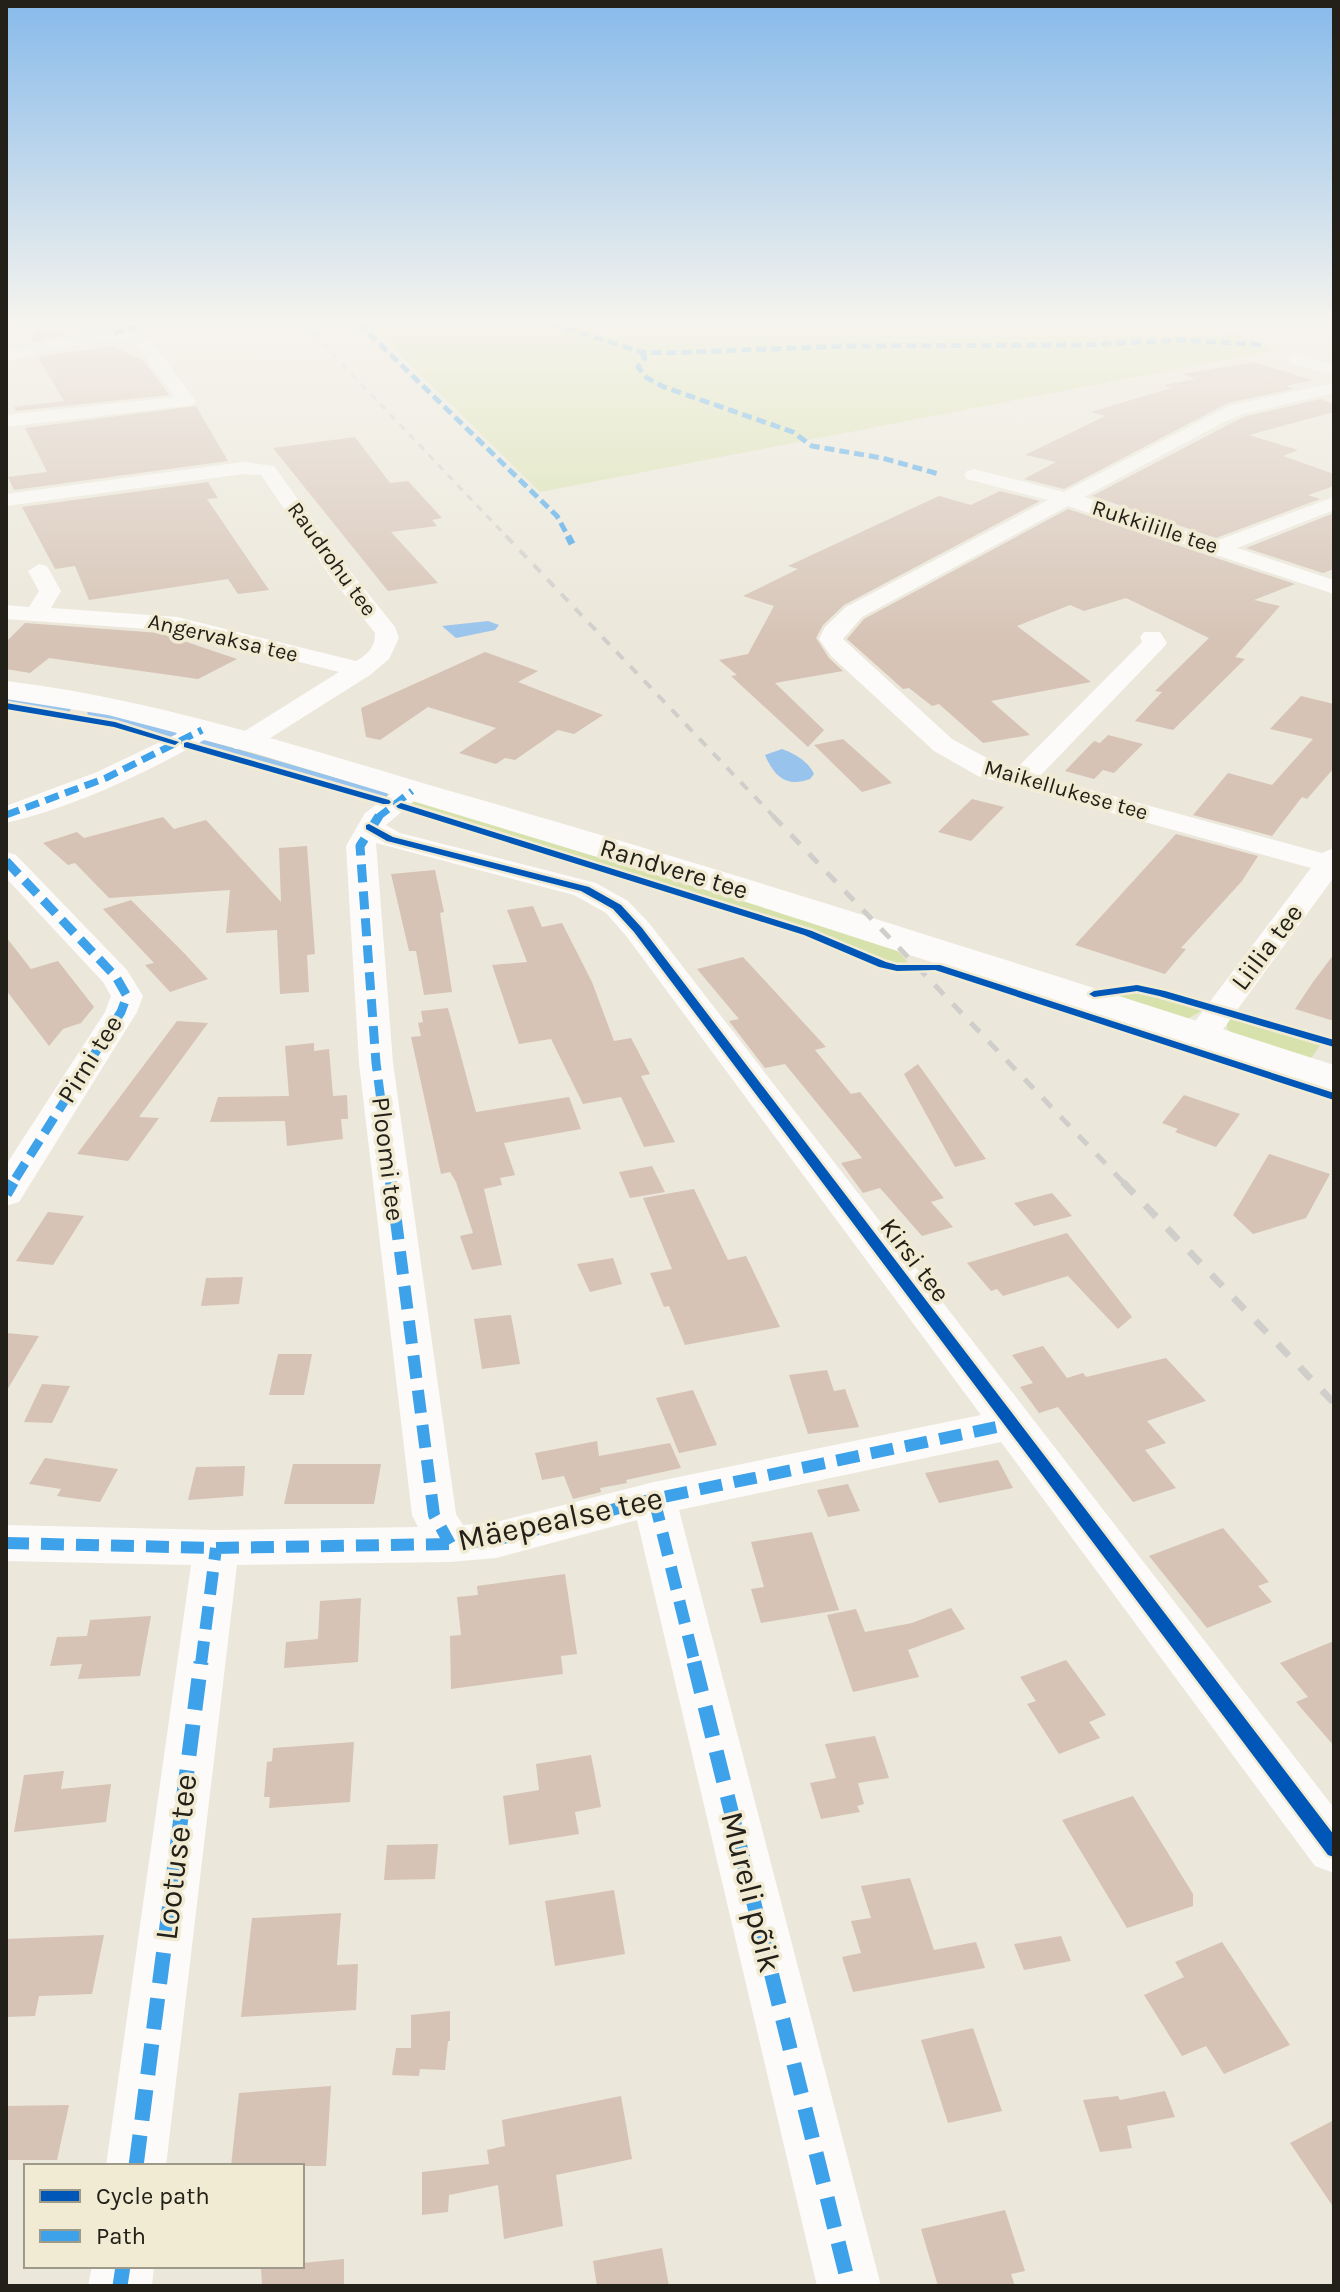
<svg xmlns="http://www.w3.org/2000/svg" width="1340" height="2292" font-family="Karla,sans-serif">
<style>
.green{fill:#d7e1ac}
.water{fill:#97c3ec}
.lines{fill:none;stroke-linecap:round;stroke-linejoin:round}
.stream{stroke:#97c3ec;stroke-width:7}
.building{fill:#d6c3b6}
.street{fill:#fcfbf9;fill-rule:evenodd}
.secondary{fill:#fcfbf9;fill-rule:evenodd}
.rail-far3{stroke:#cfcecb;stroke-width:3;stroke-dasharray:7 7;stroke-linecap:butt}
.rail-far2{stroke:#cfcecb;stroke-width:4;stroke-dasharray:10 10;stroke-linecap:butt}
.rail-far1{stroke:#cfcecb;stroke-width:5;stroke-dasharray:13 13;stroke-linecap:butt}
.rail{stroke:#cfcecb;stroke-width:7;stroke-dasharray:16 16;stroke-linecap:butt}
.quiet-far4{stroke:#3ea2ea;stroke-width:5;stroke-dasharray:10 5;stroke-linecap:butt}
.quiet-far3{stroke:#3ea2ea;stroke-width:7;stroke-dasharray:14 7;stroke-linecap:butt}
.quiet-far2{stroke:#3ea2ea;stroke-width:9;stroke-dasharray:18 9;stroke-linecap:butt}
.quiet-far1{stroke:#3ea2ea;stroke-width:12;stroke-dasharray:23 12;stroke-linecap:butt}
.quiet{stroke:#3ea2ea;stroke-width:15;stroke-dasharray:31 15;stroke-linecap:butt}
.cycleway-casing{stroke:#f1ebd4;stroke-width:5}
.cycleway{fill:#0057b8;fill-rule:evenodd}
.labels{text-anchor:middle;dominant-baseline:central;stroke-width:7;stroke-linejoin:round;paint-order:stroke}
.far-street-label{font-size:22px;fill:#222018;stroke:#f1ebd4}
.street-label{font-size:26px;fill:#222018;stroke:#f1ebd4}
.near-street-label{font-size:32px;fill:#222018;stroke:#f1ebd4}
</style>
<rect width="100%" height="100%" fill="#ebe7da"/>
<path class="green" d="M368,323H1213L1274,350L540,492Z
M203,739L392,793L389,800L188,743Z
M416,800L893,945L910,965L886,962L834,938L403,804Z
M1131,993L1153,994L1205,1009L1187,1019L1106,997Z
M1227,1014L1321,1044L1309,1061L1239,1039L1227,1029Z"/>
<path class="water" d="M488,621L499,625L495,630L456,638L442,626Z
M782,749C794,753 809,762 814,774L810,779C786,788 774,776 765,755Z"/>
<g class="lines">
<path class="stream" d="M6,701L67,709
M91,713L173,735
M203,743L384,795"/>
</g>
<path class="building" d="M41,323H70L63,336L30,343Z
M112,346L143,360L169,395L16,411L14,407L64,401L38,357Z
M1253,362L1312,380L1286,386L1293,389L1228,403L1064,489L1024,479L1056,462L1025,455L1105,416L1091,412L1171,388L1164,385L1196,379L1182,374Z
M1321,399L1334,404V412L1249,435L1298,450L1283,456L1334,474V486L1308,495L1320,499L1216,538L1092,496L1243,417Z
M196,406L228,461L14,490L8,477L47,472L25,428Z
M355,437L390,483L408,481L442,518L432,520L437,526L391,532L438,583L388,591L273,448Z
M208,482L218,498L207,499L269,590L238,594L228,579L89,600L75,566L55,569L22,507Z
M1000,491L1040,501L844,605L823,625L816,638L829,658L843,671L775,683L824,730L808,747L731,676L737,675L719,660L748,654L774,606L743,596L798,569L788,566L939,496L971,505Z
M1068,509L1295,584L1254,600L1280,606L1235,657L1245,659L1173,730L1135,721L1162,692L1155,691L1209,638L1126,598L1084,611L1070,605L1017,626L1091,682L991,701L1030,735L983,743L939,704L932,706L909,688L903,689L847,639L864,619Z
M1334,513V569L1323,573L1246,548Z
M25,623L160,633L237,659L198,679L49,658L30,673L6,669V642Z
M485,652L538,671L518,682L603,715L574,734L558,730L515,760L505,758L496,764L459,753L496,728L428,707L380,740L366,737L361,708Z
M1301,696L1334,704V768L1307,799L1302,797L1272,836L1193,815L1228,773L1272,785L1313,739L1270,729Z
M1108,735L1143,744L1114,773L1103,770L1094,779L1065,771L1094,741L1100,743Z
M843,739L871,764L892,783L862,792L814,745Z
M972,799L1004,807L971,841L938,832Z
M163,817L174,829L206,820L281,902L279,848L307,846L315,954L307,955L309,992L280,994L277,930L226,933L230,890L109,898L75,863L68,865L43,843L77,832L84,838Z
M1176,834L1258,856L1242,881L1181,948L1186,949L1165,974L1075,945Z
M435,870L444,912L440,913L452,992L424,995L416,951H409L391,874Z
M131,900L184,953L208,979L170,992L145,965L154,963L103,909Z
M533,906L542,927L562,923L592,982L614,1041L631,1038L650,1074L641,1076L675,1142L644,1147L621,1097L583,1104L551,1039L519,1044L492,965L527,962L507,910Z
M6,937L31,969L58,961L94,1007L81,1023L63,1029L49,1046L6,990Z
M1334,954V1021L1295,1009L1313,982Z
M743,957L826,1047L815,1050L851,1094L860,1092L944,1198L931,1202L953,1227L922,1236L880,1188L863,1193L841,1163L862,1158L785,1064L765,1068L729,1021L739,1019L697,969Z
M448,1008L476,1112L569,1097L581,1129L504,1143L515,1175L500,1178L502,1185L484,1189L502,1265L472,1270L460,1236L473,1233L456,1182L450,1172L441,1174L411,1037L421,1036L418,1023L423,1022L421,1011Z
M177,1021L208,1023L139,1117L159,1118L128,1161L77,1154Z
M314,1043V1051L329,1049L333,1096L347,1095L348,1119H341L343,1139L287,1146L285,1121L210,1122L218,1097L289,1096L285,1046Z
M918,1064L986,1159L955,1167L904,1074Z
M1184,1095L1240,1114L1216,1147L1175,1132L1178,1129L1162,1123Z
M1269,1154L1330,1174L1306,1218L1253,1234L1233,1215Z
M652,1166L665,1192L630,1198L619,1172Z
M694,1189L728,1260L746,1256L780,1327L685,1345L669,1306L664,1307L650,1273L672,1269L643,1198Z
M1052,1193L1072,1216L1034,1226L1014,1203Z
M48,1212L84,1216L53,1265L16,1261Z
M1067,1233L1132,1317L1118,1329L1068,1276L1003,1296L997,1289L991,1291L967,1263Z
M613,1258L622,1284L590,1292L577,1264Z
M243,1277L239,1304L201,1306L206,1278Z
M511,1315L520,1364L482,1369L474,1319Z
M6,1333L39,1336L6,1392Z
M1043,1346L1067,1378L1083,1373L1086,1377L1166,1358L1206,1401L1147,1421L1166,1443L1145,1450L1176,1488L1133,1502L1058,1407L1039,1413L1020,1387L1033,1383L1012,1355Z
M278,1354H312L304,1395H269Z
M827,1370L834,1391L845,1389L859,1427L808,1434L789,1375Z
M42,1384L70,1386L52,1423L24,1422Z
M693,1390L717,1445L679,1453L656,1398Z
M597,1441L599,1456L670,1443L681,1468L626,1480L627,1483L600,1488L601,1492L573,1499L564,1476L542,1480L535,1453Z
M45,1458L118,1469L100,1502L57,1496L61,1489L29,1484Z
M998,1460L1013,1488L939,1503L925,1473Z
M293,1464H381L374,1504H284Z
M245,1466L243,1496L188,1500L196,1467Z
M848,1484L860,1511L828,1517L817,1490Z
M1223,1528L1269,1582L1258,1586L1272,1602L1207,1628L1149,1556Z
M812,1532L839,1610L761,1623L751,1589L764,1587L751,1542Z
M565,1574L577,1654L561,1656L563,1674L451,1689L450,1636L461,1635L457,1597L478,1595L477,1586Z
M361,1598L358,1662L284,1668L286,1642L318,1639L320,1601Z
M951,1608L965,1629L908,1650L919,1677L853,1692L827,1615L856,1609L865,1632L912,1623Z
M151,1616L140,1676L78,1679L82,1664L50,1666L57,1637L87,1636L90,1620Z
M1334,1641V1746L1296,1702L1308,1697L1280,1663Z
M1066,1660L1106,1715L1089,1722L1100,1738L1059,1754L1027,1704L1036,1701L1020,1677Z
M875,1736L889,1778L858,1783L864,1804L857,1806L860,1812L821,1819L810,1783L836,1778L825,1744Z
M354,1742L350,1802L269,1808L270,1797H264L267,1762L272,1761L273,1748Z
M591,1755L601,1807L575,1812L579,1834L509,1845L503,1796L539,1790L536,1764Z
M64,1771L61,1789L111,1784L106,1822L14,1832L24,1775Z
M1133,1796L1193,1894V1906L1127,1928L1062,1820Z
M438,1844L435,1879L384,1880L387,1845Z
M910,1878L934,1950L976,1942L985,1968L853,1992L842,1957L861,1953L851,1921L871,1918L861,1886Z
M614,1890L625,1954L555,1966L545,1901Z
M341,1913L337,1965L358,1964L356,2010L241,2017L252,1918Z
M104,1935L92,1994L39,1996L35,2016L6,2017V1939Z
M1061,1936L1071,1961L1024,1970L1014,1944Z
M1222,1942L1290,2045L1224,2074L1206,2046L1182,2056L1144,1995L1184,1977L1175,1962Z
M450,2011V2041H448L445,2070L420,2069L419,2076L392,2075L396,2048H411V2015Z
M973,2028L1002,2111L948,2123L921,2040Z
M331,2086L326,2166H231L239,2093Z
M1165,2091L1175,2117L1127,2126L1132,2148L1100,2152L1083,2100L1118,2096L1120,2100Z
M621,2096L632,2159L556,2175L563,2226L504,2239L498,2185L449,2195L448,2212L422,2215V2172L489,2164L487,2150L505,2146L502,2120Z
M69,2105L57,2160H6V2106Z
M1334,2120V2208L1290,2143Z
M1005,2210L1025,2271L1011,2274L1015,2286H938L921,2229Z
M662,2248L669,2286H597L593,2261Z
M344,2259V2286H262L261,2268L302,2266V2263Z"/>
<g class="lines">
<path class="street" d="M114,328L148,337L196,401L193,405L6,427V415L175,397L136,345C107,334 38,354 6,361V351Z
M1297,354L1334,364V375L1291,363L1288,359L1291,355Z
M1334,383V393L1242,414L1222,423L1084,497L1216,541L1334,497V510L1237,548L1334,580V594L1068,506L862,617L843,639L952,739L998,764L1016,769L1142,642L1140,637L1144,632H1160L1167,643L1163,648L1040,776L1322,853L1334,848V877L1213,1043L1201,1046L1189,1043L1184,1036L1311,868L978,776L934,751L831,656L819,639L825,627L846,607L1048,500L967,479L964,475L967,471L974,469L1064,492L1229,406Z
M243,462L274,466L346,566L395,627L399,638L389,659L370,675L253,749H235L231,743L235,737L339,672L177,631L6,619V605L29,607L39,591L28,571L39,564L47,566L61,591L51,608L177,617L356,661C368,654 375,648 375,633L330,576L261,475L243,474L6,506V494Z
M202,722L211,724L215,730L211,736C148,772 78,806 6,823V806L97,772Z
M412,783L422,785L426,791L386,825L400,833L596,883L628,901L649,923L1334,1808V1873L1315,1866L1001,1442L679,1510L881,2286H817L637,1520L496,1558L450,1562L237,1565L166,2166H106L191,1565L6,1561V1525L216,1530L418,1527L412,1515L359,1063L346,846L365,813L402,785ZM376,843L574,895L606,913L627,937L981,1415L654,1482L496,1522L463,1525L456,1514L393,1063Z
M6,852L16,855L127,970L143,996L137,1012L19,1202L6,1206V1165L105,1012L111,996L103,982L6,878Z
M92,2266H154L152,2286H88Z"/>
<path class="secondary" d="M6,681C165,700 317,753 471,797C760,880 1047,973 1334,1065V1092L749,903L254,753L108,715L6,699Z"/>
<path class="rail-far3" d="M303,323L508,538"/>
<path class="rail-far2" d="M506,536L775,818"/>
<path class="rail-far1" d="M773,816L1125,1184"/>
<path class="rail" d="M1123,1182L1334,1403"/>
<path class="quiet-far4" d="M358,323L557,516L569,538
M551,323L641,352L666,353L848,346L1084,345L1182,340L1266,345
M114,333L138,327
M641,352L645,357L638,367L647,378L664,387L793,432L812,446L882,458L939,474"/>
<path class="quiet-far3" d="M568,536L572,544
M6,815L106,778L202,730
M377,818L412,791"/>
<path class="quiet-far2" d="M379,816L360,846L376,1063L392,1184
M6,861L116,977L127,996L121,1012L12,1184"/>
<path class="quiet-far1" d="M391,1182L434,1515L450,1544
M6,1194L13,1182
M654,1499L695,1664
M6,1543L216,1548L450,1544L496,1540L654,1499L1011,1424
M201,1664L216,1548"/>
<path class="quiet" d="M694,1662L849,2286
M136,2166L201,1662
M120,2286L123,2266"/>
<g class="cycleway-casing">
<path id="cycleway" d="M6,703L115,722L179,742L175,745L114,727L6,709Z
M187,742L389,800L391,802L389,804H383L184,747V743Z
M401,803L812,931L886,962L897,965H940L1334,1093V1100L935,970L897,971L879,967L804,935L398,808L396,806Z
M369,824L393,837L589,887L621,905L642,928L1334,1835V1857L1328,1855L634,932L613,909L581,891L387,841L366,829V825Z
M1137,985L1165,991L1334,1040V1047L1159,996L1137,991L1094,997L1089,994L1094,991Z"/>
</g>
<use href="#cycleway" class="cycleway"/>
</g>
<linearGradient id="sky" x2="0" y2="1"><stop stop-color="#87baea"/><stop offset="0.5" stop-color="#f6f4ee"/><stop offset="1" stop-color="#f6f4ee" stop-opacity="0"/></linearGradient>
<rect width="1340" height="644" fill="url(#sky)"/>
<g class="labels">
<g class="far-street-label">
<text transform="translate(1155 527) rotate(18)">Rukkilille tee</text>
<text transform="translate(332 559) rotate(54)">Raudrohu tee</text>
<text transform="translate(223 638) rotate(13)">Angervaksa tee</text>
<text transform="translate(1066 790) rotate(16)">Maikellukese tee</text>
</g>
<g class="street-label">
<text transform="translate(674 869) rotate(17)">Randvere tee</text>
<text transform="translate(1267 947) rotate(-53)">Liilia tee</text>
<text transform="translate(90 1059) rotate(-58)">Pirni tee</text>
<text transform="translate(388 1159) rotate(83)">Ploomi tee</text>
<text transform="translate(915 1260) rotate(53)">Kirsi tee</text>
</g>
<g class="near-street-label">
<text transform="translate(560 1519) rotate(-12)">Mäepealse tee</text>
<text transform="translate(176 1857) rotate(-83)">Lootuse tee</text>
<text transform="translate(751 1892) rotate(76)">Mureli põik</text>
</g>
</g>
<rect width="1340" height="2292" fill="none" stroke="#222018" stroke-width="16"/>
<rect x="24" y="2164" width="280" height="104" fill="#f1ebd4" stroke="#9e9a89" stroke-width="2"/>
<rect x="40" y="2190" width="40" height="12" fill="#0057b8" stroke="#9e9a89" stroke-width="2"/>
<text x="96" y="2204" font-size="24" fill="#222018">Cycle path</text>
<rect x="40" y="2230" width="40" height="12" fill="#3ea2ea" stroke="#9e9a89" stroke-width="2"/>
<text x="96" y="2244" font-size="24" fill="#222018">Path</text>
</svg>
